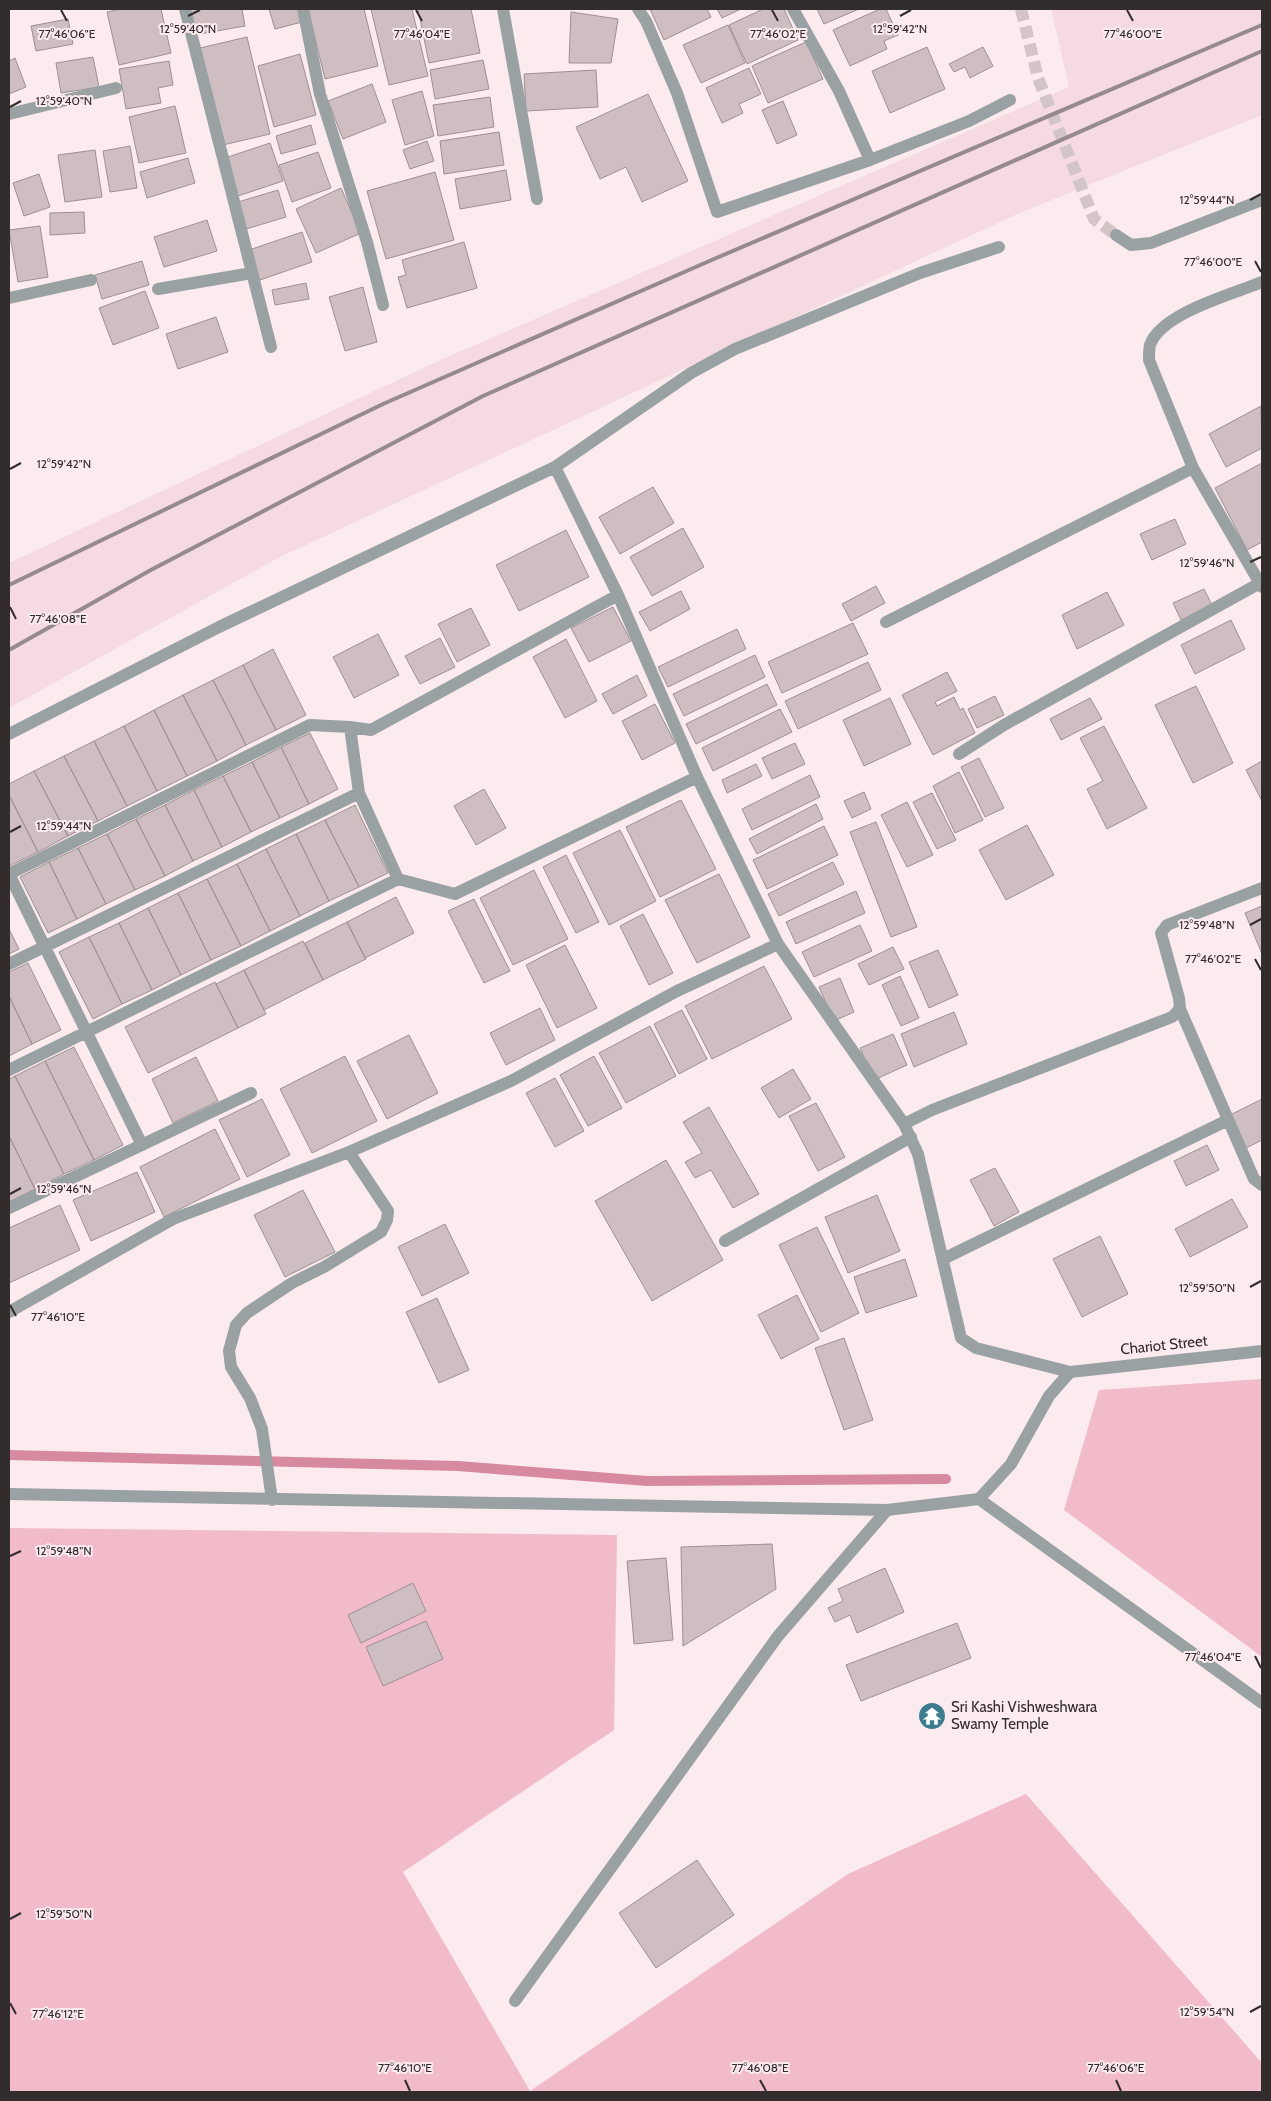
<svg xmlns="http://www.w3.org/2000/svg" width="1271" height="2101" font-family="Cabin,sans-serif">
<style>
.built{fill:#f5dbe1}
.green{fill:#f2bbc9}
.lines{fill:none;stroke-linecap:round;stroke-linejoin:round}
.stream{stroke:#d7899f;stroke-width:10}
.building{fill:#cebec2;stroke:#9e8f92}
.tertiary-tunnel{stroke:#d3c4c7;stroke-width:12;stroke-dasharray:12 6;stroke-linecap:butt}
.service{stroke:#9aa1a3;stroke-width:12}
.minor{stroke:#9aa1a3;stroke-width:12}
.tertiary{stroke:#9aa1a3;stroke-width:12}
.rail{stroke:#968a8d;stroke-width:4}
.ticks{fill:none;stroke:#322c2d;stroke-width:2}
.labels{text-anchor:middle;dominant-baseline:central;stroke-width:4;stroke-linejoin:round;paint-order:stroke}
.street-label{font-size:15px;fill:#322c2d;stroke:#fbeaee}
.poi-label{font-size:15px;fill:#322c2d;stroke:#fbeaee;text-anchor:start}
.ticks-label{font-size:12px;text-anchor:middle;fill:#322c2d;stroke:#fbeaee;stroke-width:4;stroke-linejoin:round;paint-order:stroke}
</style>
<rect width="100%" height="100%" fill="#fbeaee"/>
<path class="built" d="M1051,9H1262V115L1015,215L280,557L9,708V563L436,362L1069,87Z"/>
<path class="green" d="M1262,1379V1657L1064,1510L1099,1390Z
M9,1528L617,1535L614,1730L403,1872L530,2091L848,1874L1026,1794L1262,2063V2092H9Z"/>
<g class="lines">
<path class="stream" d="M9,1455L458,1466L647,1481L946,1479"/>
</g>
<path class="building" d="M121,9H161L171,53L119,65L107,12Z
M190,9H242L245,26L194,35Z
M269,9H298L302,22L275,29Z
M308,9H364L378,66L325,79Z
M371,9H412L428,76L389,85Z
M418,9H471L480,53L429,63Z
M650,9H707L711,17L664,40Z
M717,9H741L722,18Z
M763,9H784L798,40L747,64L729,25Z
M817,9H859L824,24Z
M880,9H886L898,35L884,41L887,49L850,66L833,30Z
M571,12L618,19L611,63H569Z
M68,19L73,44L36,51L31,26Z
M728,25L745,63L701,83L683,45Z
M247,37L270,134L223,145L200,48Z
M806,42L823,79L768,103L752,66Z
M927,47L945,89L890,113L872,71Z
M983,47L993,66L970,78L965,67L954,72L949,64Z
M300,54L316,115L274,127L258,66Z
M93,57L99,87L61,93L56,63Z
M15,58L26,87L9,94V61Z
M483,60L489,89L435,99L430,70Z
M169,61L173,85L158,88L161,103L126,109L119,69Z
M749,68L761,94L739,104L743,113L722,123L706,88Z
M596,70L598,107L526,111L524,74Z
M372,84L386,122L343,139L328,101Z
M422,91L434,136L405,145L392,100Z
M648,94L688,181L642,202L626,167L600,179L576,127Z
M490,97L494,127L438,136L433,105Z
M783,101L797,135L777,144L762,110Z
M175,106L186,153L139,163L129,117Z
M311,125L316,144L281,154L276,136Z
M499,132L504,165L444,174L440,141Z
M427,141L434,161L410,169L403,150Z
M270,143L283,181L238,196L225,158Z
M130,146L137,188L110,192L103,151Z
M95,150L102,197L65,202L58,155Z
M318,152L331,188L292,202L279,165Z
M188,158L195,183L147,198L140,172Z
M506,170L511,200L460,209L455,179Z
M435,172L454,240L386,259L367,191Z
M39,174L50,207L24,216L13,183Z
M341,188L361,233L316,253L296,209Z
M278,190L286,217L246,229L238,202Z
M84,212L85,233L50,235V213Z
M207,220L217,251L164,267L154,237Z
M40,226L48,277L18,282L9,230Z
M302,232L312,262L260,280L249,250Z
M464,242L477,288L407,308L398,277L406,275L402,260Z
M142,261L149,285L102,299L95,275Z
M306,283L309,299L275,305L272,290Z
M363,287L377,342L345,351L329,297Z
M145,291L159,328L113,345L99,308Z
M216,317L228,352L178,369L166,334Z
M1261,406L1262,448L1226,467L1209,434Z
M1262,463V542L1247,550L1215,488Z
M653,487L674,523L620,554L599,517Z
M1175,519L1186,544L1152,560L1140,534Z
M683,528L704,567L652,596L630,557Z
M566,530L589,577L519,611L496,565Z
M876,586L885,603L851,621L842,604Z
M1204,589L1212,605L1181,620L1173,603Z
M681,591L690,609L650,631L639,612Z
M1107,592L1124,625L1077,649L1062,615Z
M613,607L631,641L589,662L571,628Z
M471,608L490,645L457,662L438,624Z
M1231,620L1245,649L1195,674L1181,645Z
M853,623L868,654L782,693L768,662Z
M737,629L746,649L668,687L658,667Z
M378,634L399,675L354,698L333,657Z
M440,638L455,667L420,684L405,656Z
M566,639L597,701L565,718L533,657Z
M273,649L306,715L276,730L243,665Z
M755,655L765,677L684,716L673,694Z
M868,662L881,690L798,729L785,701Z
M243,665L276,730L246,745L213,680Z
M947,672L957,691L935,702L937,706L954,697L960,710L963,708L975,733L933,755L902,695Z
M637,675L647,696L613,714L602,694Z
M213,680L246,745L217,761L183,695Z
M767,684L777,705L696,744L686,724Z
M1196,686L1233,763L1193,783L1155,705Z
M183,695L217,761L187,776L154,710Z
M995,696L1004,715L977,728L968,709Z
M890,698L911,744L864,766L843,720Z
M1090,698L1102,719L1061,740L1050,719Z
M655,704L675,743L642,760L622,721Z
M780,709L792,732L713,771L702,748Z
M154,710L187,776L157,791L124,726Z
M124,726L157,791L127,806L94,741Z
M1104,726L1147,808L1107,829L1087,789L1103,781L1080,738Z
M310,733L338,789L309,804L281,747Z
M94,741L127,806L98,821L64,756Z
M795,743L805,764L772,779L762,758Z
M281,747L309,804L280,818L252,762Z
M64,756L98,821L68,836L34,771Z
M979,758L1004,808L985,817L961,767Z
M1262,761V801L1246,770Z
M252,762L280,818L251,832L223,776Z
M756,764L762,776L727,793L722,780Z
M34,771L68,836L38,852L9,795V784Z
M959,772L983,820L955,833L933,786Z
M810,775L820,797L752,830L742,809Z
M223,776L251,832L222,847L194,790Z
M484,789L506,828L476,845L454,806Z
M194,790L222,847L193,861L165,805Z
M864,792L871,809L852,818L844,801Z
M932,793L956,840L937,849L913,802Z
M9,795L38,852L9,866Z
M681,800L716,869L660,897L626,827Z
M907,802L933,855L907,867L881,815Z
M816,804L823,819L757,854L749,839Z
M165,805L193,861L165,876L136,819Z
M355,805L388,873L359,887L325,820Z
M136,819L165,876L135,890L107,834Z
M325,820L359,887L329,901L296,834Z
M876,822L917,927L891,937L850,832Z
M1027,825L1054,875L1006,900L979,850Z
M824,826L838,855L767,889L753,860Z
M620,830L656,901L609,925L573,853Z
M107,834L135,890L106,904L78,848Z
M296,834L329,901L300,916L266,849Z
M78,848L106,904L77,919L49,862Z
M266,849L300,916L270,931L237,864Z
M566,855L599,922L576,933L543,867Z
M49,862L77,919L48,933L20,877Z
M833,862L844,884L779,916L768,894Z
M237,864L270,931L241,946L207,879Z
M534,870L568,939L513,965L480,898Z
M719,874L750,937L697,963L665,900Z
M207,879L241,946L211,960L178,893Z
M856,891L865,913L796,944L786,922Z
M178,893L211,960L181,975L148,908Z
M396,897L414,933L365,958L347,922Z
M474,899L510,971L484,983L448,911Z
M1262,906V954L1245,913Z
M148,908L181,975L152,990L119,923Z
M643,914L673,973L649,985L620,926Z
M347,922L366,959L323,980L305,943Z
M119,923L152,990L122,1004L89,937Z
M860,925L872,951L814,977L802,952Z
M9,929L19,949L9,954Z
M89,937L122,1004L93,1019L59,952Z
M303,941L323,980L264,1010L244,970Z
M565,945L597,1008L557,1028L526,965Z
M893,947L904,969L869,985L858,964Z
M938,950L958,995L929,1008L909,962Z
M28,963L61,1030L32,1044L9,996V972Z
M764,966L792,1019L712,1059L685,1006Z
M244,970L266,1014L238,1028L216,984Z
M900,976L919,1018L901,1026L882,985Z
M840,978L854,1012L834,1021L819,987Z
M215,982L238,1028L148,1073L125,1027Z
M9,996L32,1044L9,1056Z
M540,1008L555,1040L506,1065L490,1033Z
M682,1010L707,1059L679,1074L654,1024Z
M954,1012L967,1044L914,1067L901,1034Z
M650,1026L676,1076L626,1103L599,1053Z
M893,1034L907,1065L874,1080L860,1048Z
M409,1035L438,1093L387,1119L357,1061Z
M74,1047L123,1145L94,1160L45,1061Z
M345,1056L377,1121L312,1153L280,1089Z
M594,1056L622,1108L588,1126L560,1075Z
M196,1057L218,1101L173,1123L152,1079Z
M45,1061L94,1160L64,1174L15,1076Z
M793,1069L811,1099L779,1118L761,1088Z
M15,1076L64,1174L35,1189L9,1136V1079Z
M555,1078L584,1131L555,1147L526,1093Z
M262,1099L290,1155L247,1177L219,1120Z
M1262,1099V1140L1246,1148L1230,1115Z
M816,1103L845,1157L818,1171L789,1116Z
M709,1107L759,1194L733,1208L711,1170L695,1178L685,1162L702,1153L683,1122Z
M215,1129L240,1179L164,1217L140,1167Z
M9,1136L35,1189L9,1202Z
M1207,1145L1219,1170L1186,1186L1174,1161Z
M666,1160L723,1260L652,1301L595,1201Z
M995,1168L1019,1212L994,1226L970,1180Z
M137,1172L155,1212L91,1241L73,1200Z
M303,1190L335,1252L285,1277L254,1215Z
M877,1195L900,1251L848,1273L825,1217Z
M1232,1199L1248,1227L1190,1257L1175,1229Z
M60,1205L80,1250L9,1283V1228Z
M445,1224L469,1273L422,1296L398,1247Z
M817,1227L859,1313L821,1332L779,1245Z
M1100,1236L1128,1294L1082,1317L1053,1259Z
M905,1259L917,1296L866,1313L854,1277Z
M797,1295L819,1339L781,1359L758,1315Z
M437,1298L469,1370L439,1383L406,1312Z
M844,1338L873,1420L844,1430L815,1348Z
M772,1544L776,1589L683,1646L681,1547Z
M666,1558L673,1640L634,1644L627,1561Z
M885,1568L904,1612L857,1633L850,1615L835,1622L828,1608L843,1601L838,1589Z
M413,1583L426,1611L361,1643L348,1615Z
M426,1621L443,1659L383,1686L366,1647Z
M957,1623L971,1658L861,1701L846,1665Z
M697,1860L734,1915L656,1968L619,1913Z"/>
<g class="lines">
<path class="tertiary-tunnel" d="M1021,9L1038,78L1094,219L1116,235"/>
<path class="service" d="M515,2001L778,1636L887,1510"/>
<path class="minor" d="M185,9L271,347
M303,9L320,94L367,242L383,305
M503,9L537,199
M638,9L646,21L677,93L717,212L870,160L969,121L1010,100
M793,9L839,91L870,160
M9,114L116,88
M999,247L920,273L735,349L691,373L555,467L618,595L697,777L778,944L904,1124L918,1154L961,1338L976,1348L1070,1372
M1262,282C1233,294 1161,313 1150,345C1149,349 1149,355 1149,360L1193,468L1262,587
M158,289L252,273
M9,298L91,280
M886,622L1193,468
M350,727L359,793L398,879
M9,734L219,627L555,467
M959,754L1004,725L1260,583
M9,874L310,725L350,727L371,730L618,595
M9,874L142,1145
M9,964L359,793
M1180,1009L1254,1179L1262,1185
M9,1070L398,879L455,894L697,777
M904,1124L932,1110L1172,1017L1180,1009L1179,998L1161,933L1167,925L1262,888
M9,1208L251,1093
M725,1241L911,1137
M943,1259L1228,1120
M9,1312L173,1219L349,1152L511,1081L677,991L778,944
M9,1494L887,1510L979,1499
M272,1500L262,1429L250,1398L231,1367L229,1351L236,1325L247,1313L292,1283L324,1267L381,1232L387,1220L388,1211L349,1152"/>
<path class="tertiary" d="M1116,235L1131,245L1151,243L1262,200
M1262,1351L1070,1372L1049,1396L1011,1464L979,1499L1262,1703"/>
<path class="rail" d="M9,585L383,404L714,259L1262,25
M9,650L149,571L483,396L1262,51"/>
</g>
<path class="ticks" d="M61,10L67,21M416,10L422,21M772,10L778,21M1127,10L1133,21M188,16L200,10M900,16L911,10M10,107L21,101M1250,200L1261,194M1255,261L1261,272M10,469L21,463M1250,562L1261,557M10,607L16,619M10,832L21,826M1250,925L1261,919M1255,959L1261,970M10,1194L21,1188M1250,1287L1261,1281M10,1305L16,1316M10,1556L21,1551M1255,1656L1261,1668M10,1919L21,1913M10,2003L16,2014M1250,2012L1261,2006M405,2080L410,2091M760,2080L766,2091M1116,2080L1121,2091"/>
<defs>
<g id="temple-disc" transform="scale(1.4375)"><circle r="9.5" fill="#3b7d8e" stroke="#fbeaee"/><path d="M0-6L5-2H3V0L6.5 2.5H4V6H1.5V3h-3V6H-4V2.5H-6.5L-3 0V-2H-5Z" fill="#fff"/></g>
</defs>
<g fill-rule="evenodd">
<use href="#temple-disc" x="932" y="1716"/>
</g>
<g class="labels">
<g class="street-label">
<text transform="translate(1164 1345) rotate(-6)">Chariot Street</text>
</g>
<g class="poi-label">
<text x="951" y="1707">Sri Kashi Vishweshwara<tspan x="951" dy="17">Swamy Temple</tspan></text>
</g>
</g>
<g class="ticks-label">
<text x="188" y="33">12°59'40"N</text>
<text x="900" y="33">12°59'42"N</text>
<text x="67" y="38">77°46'06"E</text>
<text x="422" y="38">77°46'04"E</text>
<text x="778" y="38">77°46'02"E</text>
<text x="1133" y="38">77°46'00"E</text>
<text x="64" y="105">12°59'40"N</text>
<text x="1207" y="204">12°59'44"N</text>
<text x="1213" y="266">77°46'00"E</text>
<text x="64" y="468">12°59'42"N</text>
<text x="1207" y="567">12°59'46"N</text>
<text x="58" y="623">77°46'08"E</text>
<text x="64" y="830">12°59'44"N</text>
<text x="1207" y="929">12°59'48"N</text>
<text x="1213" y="963">77°46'02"E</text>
<text x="64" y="1193">12°59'46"N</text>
<text x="1207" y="1292">12°59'50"N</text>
<text x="58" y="1321">77°46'10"E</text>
<text x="64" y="1555">12°59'48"N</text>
<text x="1213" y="1661">77°46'04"E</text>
<text x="64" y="1918">12°59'50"N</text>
<text x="1207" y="2016">12°59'54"N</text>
<text x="58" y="2018">77°46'12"E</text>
<text x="405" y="2072">77°46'10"E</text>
<text x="760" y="2072">77°46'08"E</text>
<text x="1116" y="2072">77°46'06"E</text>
</g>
<rect width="1271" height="2101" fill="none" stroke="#322c2d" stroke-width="20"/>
</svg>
